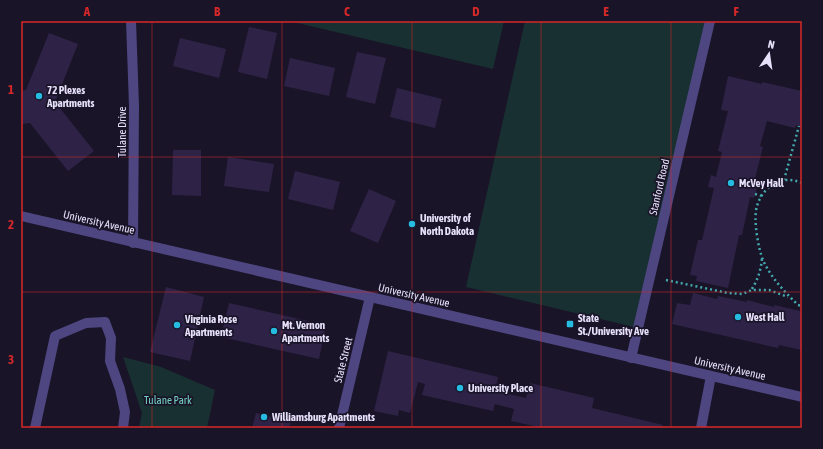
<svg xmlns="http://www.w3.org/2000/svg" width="823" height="449" font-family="'Asap Condensed',sans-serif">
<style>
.green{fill:#183031}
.building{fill:#2e2347}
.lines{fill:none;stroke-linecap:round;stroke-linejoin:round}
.path{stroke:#42a9ad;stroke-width:2.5;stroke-dasharray:2 3;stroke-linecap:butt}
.minor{stroke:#4e4681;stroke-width:10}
.grid{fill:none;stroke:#d62828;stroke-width:1;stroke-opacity:0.55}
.poi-dot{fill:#26bce1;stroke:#1a1428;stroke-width:1.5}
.labels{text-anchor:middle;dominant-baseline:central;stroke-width:3.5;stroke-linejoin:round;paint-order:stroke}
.poi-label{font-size:11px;font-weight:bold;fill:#e6e0fb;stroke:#1a1428;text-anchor:start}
.street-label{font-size:11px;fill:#e6e0fb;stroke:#1a1428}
.park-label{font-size:11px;fill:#74d2c4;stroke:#1a1428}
.neatline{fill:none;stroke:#d62828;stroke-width:1.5}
.grid-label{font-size:13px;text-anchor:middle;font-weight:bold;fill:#d62828}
</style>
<rect width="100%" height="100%" fill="#1a1428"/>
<path class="green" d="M289,21H504L493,69Z
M525,21H710L638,328L466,287Z
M123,357L161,367L215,390L207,428H139L142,413Z"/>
<path class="building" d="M249,27L277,33L267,79L238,72Z
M49,33L78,44L55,102L94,151L68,171L30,123L21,124V91L26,90Z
M180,38L226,49L219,78L173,66Z
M357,52L386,58L375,104L346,97Z
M290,58L335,68L329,96L284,86Z
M728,76L762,84V82L802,91V127L796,125L795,128L767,121L760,146L763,147L753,186L757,187L754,198L750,197L742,235H739L728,288L696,281L697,276L690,275L698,240H702L714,188L708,187L711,175L716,177L722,152L718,151L728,111L721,110Z
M397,88L442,99L435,128L390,117Z
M173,150H201V196L172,195Z
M228,157L274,164L269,192L224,186Z
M295,171L340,182L333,210L288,199Z
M369,189L396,201L378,243L350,231Z
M166,287L204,297L190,361L150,352Z
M693,293L717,299L718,296L747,302V300L774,307V305L800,311L801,309H802V350L779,345L778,348L672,324L677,303L690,305Z
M229,303L326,325L319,359L221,337Z
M388,351L498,377L495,391L526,398L530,383L594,398L592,408L663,425L662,428H543L511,421L514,409L495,404L493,411L422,395L425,384L418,382L410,413L399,410L398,416L374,411Z
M256,413L291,422L289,428H252Z"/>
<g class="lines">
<path class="path" d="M784,180L799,126
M802,183C782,174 763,186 757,206C753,218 758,248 763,260C771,278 784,291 798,305L802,306
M755,194L762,196
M666,280L728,293L742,294L752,290H769L788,297
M752,289C758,279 761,270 762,258"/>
<path class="minor" d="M131,21L134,106L133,243
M21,216L802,397
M631,358L710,21
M35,428L55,336L86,323L105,322L111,338L110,361L120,389L125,412L123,428
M339,428L370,297
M701,428L711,376"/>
</g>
<path class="grid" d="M152,21V428M282,21V428M412,21V428M541,21V428M671,21V428M21,157H802M21,292H802"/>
<g class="poi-dot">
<circle cx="39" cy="96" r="4"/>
<circle cx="731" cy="183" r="4"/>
<circle cx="412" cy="224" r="4"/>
<circle cx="738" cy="317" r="4"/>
<rect x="566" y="320" width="8" height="8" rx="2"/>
<circle cx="177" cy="325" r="4"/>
<circle cx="274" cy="331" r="4"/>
<circle cx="460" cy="388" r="4"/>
<circle cx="264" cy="417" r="4"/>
</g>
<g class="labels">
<g class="poi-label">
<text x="47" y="90">72 Plexes<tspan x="47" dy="13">Apartments</tspan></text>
<text x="739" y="183">McVey Hall</text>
<text x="420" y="218">University of<tspan x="420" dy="13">North Dakota</tspan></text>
<text x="746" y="317">West Hall</text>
<text x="578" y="318">State<tspan x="578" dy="13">St./University Ave</tspan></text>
<text x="185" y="319">Virginia Rose<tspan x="185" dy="13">Apartments</tspan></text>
<text x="282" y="325">Mt. Vernon<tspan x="282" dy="13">Apartments</tspan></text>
<text x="468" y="388">University Place</text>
<text x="272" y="417">Williamsburg Apartments</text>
</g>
<g class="street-label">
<text transform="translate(122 132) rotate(-90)">Tulane Drive</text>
<text transform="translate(659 187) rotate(-77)">Stanford Road</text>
<text transform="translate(99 222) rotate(13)">University Avenue</text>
<text transform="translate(414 295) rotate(13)">University Avenue</text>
<text transform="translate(343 360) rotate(-76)">State Street</text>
<text transform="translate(730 368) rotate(13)">University Avenue</text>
</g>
<g class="park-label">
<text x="168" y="400">Tulane Park</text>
</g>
</g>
<rect width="823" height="449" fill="none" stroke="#1a1428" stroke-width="44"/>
<g transform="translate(769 54) rotate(13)" stroke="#1a1428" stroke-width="3" paint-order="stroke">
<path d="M0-3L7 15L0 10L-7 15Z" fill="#e6e0fb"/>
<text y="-6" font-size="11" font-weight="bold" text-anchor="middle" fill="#e6e0fb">N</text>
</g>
<rect x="22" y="22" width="779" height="405" class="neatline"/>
<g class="grid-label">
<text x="87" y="16">A</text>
<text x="217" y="16">B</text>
<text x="347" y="16">C</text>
<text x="476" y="16">D</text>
<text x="606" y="16">E</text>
<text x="736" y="16">F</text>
<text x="11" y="94">1</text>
<text x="11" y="229">2</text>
<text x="11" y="364">3</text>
</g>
</svg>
